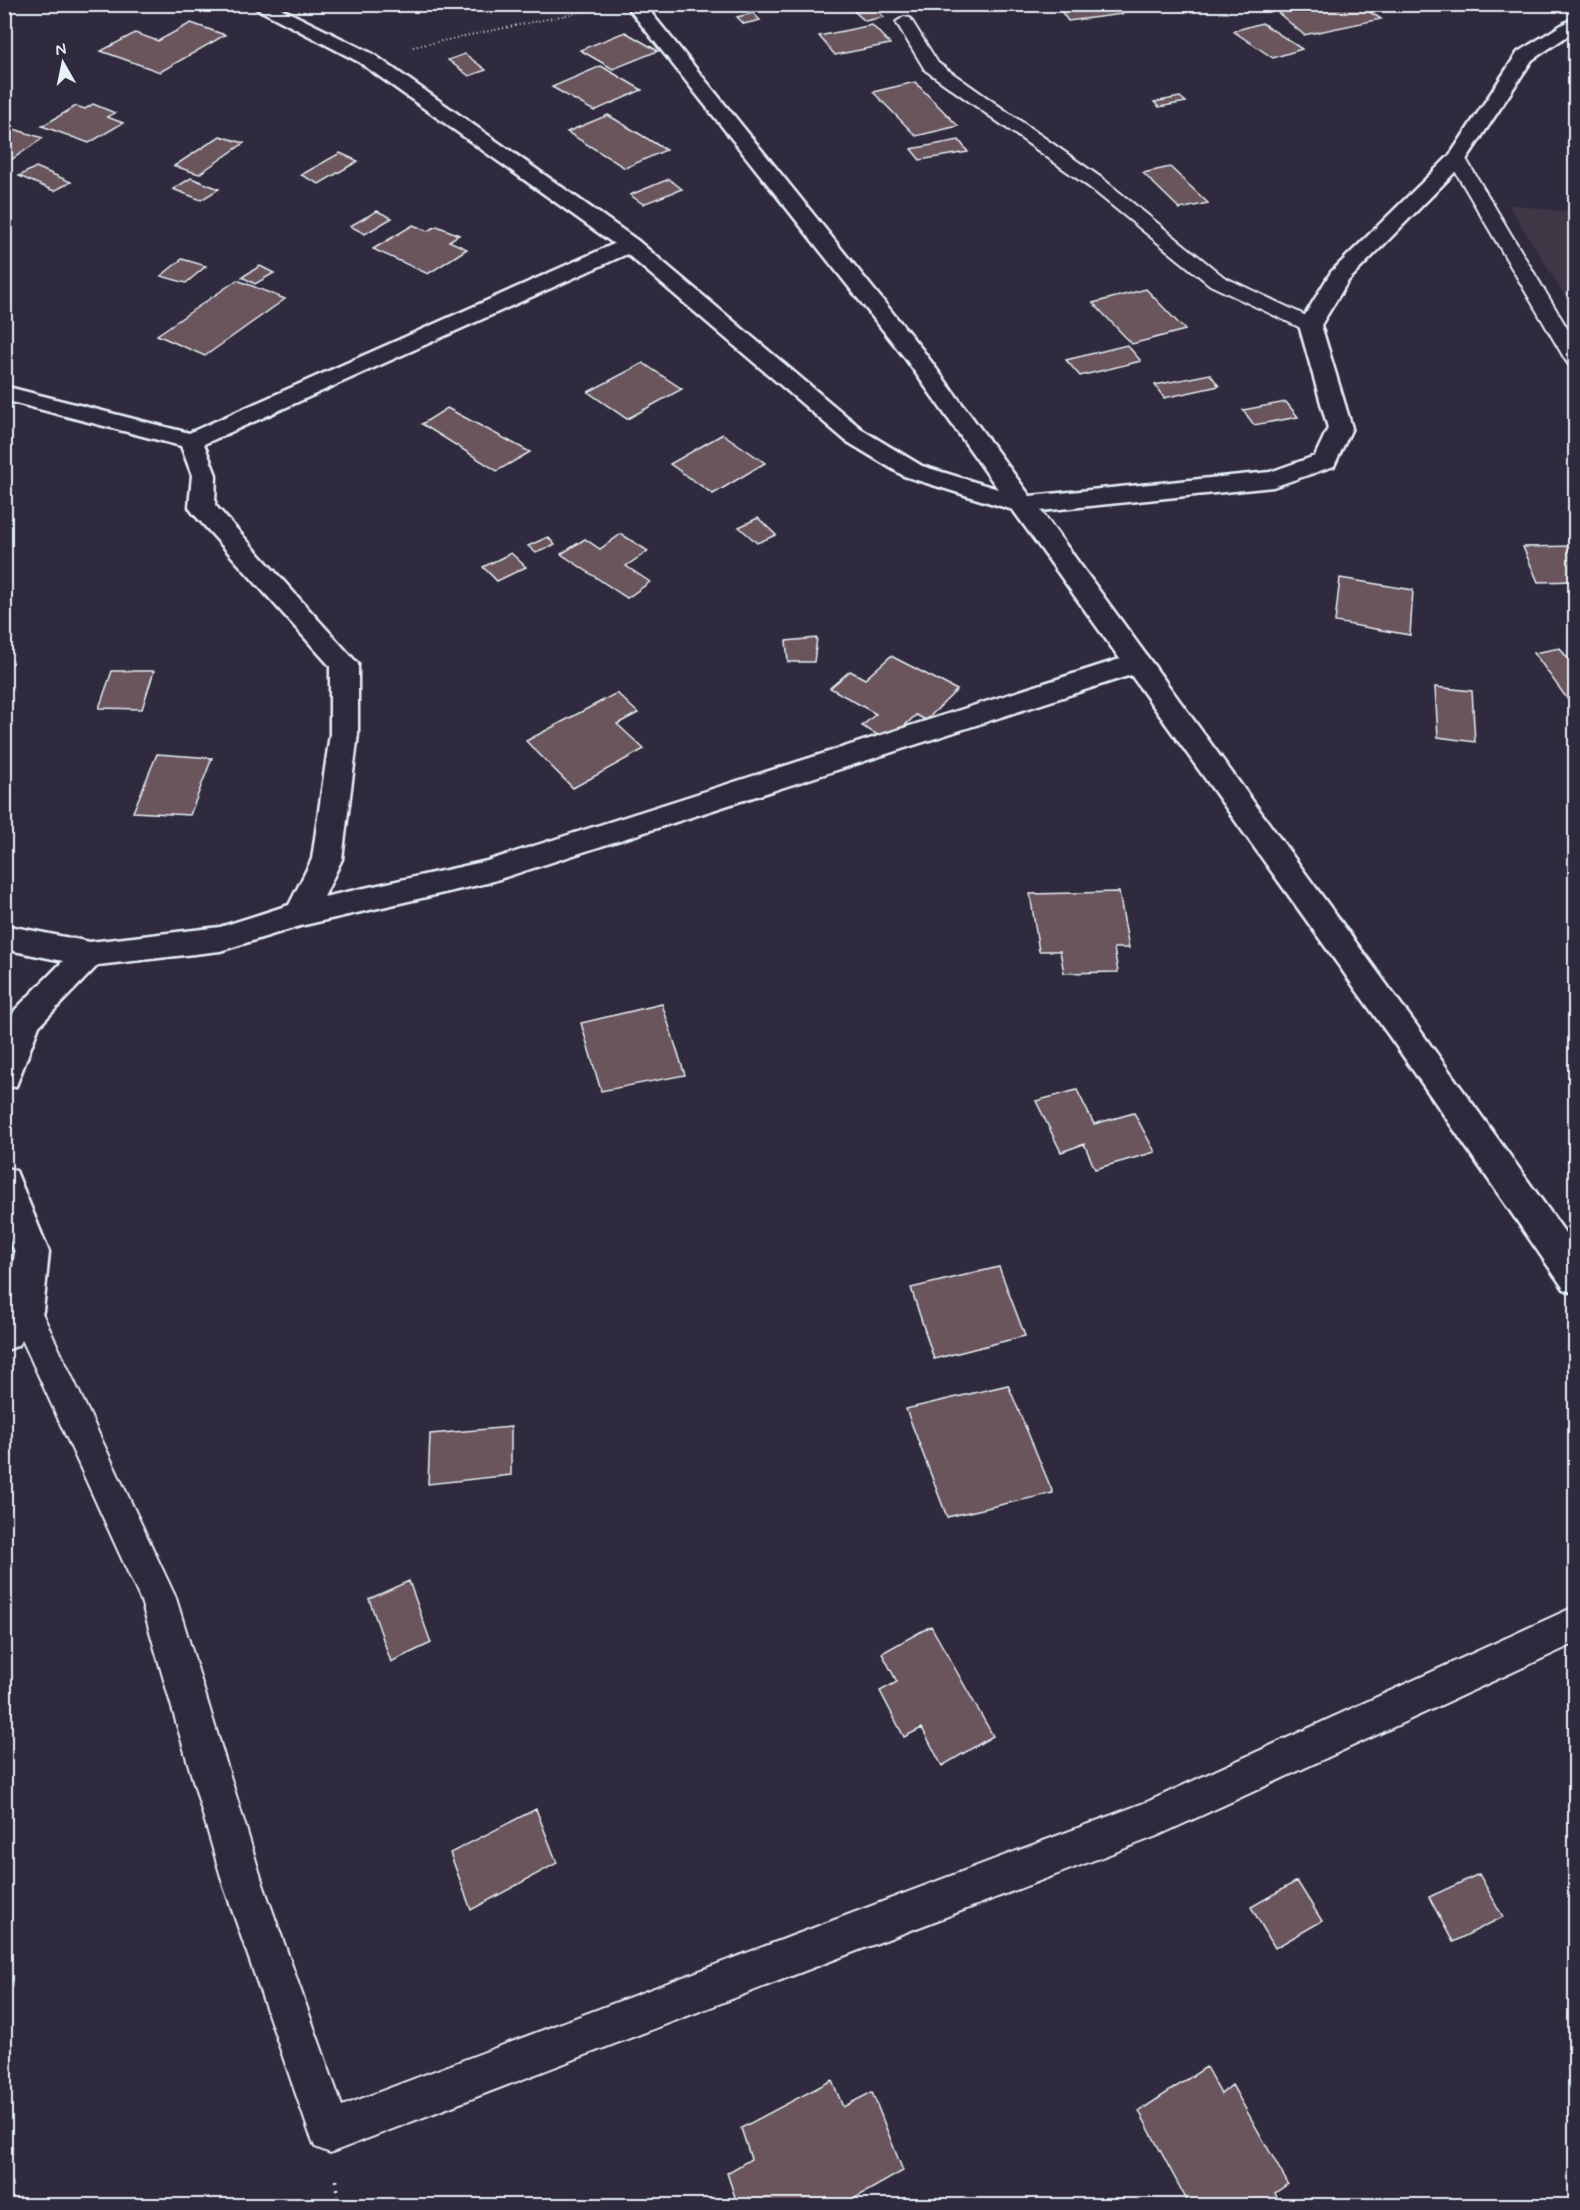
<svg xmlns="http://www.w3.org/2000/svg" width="1580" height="2210" font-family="Mynerve,sans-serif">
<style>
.built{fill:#413746}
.building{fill:#6b545c;stroke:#e8f1f8;stroke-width:1.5}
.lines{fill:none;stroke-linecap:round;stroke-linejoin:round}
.service-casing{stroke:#e8f1f8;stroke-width:4}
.minor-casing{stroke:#e8f1f8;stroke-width:5}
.path-far1{stroke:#e8f1f8;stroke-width:2;stroke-dasharray:1 3;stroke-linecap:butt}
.path{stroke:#e8f1f8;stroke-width:4.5;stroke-dasharray:2 6;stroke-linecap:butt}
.service{fill:#2f2a3d;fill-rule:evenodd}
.minor{fill:#2f2a3d;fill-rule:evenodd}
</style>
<rect width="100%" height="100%" fill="#2f2a3d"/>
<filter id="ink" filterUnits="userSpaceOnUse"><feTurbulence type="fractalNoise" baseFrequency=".0167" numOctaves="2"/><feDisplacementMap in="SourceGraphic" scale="12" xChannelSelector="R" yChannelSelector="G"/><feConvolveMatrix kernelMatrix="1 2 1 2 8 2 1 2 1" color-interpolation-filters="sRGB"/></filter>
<g filter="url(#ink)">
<path class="built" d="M1508,204L1575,213V312Z"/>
<path class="building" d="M1056,4H1115L1123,14L1068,21Z
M1303,4H1357L1381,19L1304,35L1275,10Z
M873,6L884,17L865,21L854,11Z
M753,13L760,20L744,24L737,17Z
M191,23L225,35L160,72L101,51L135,33L158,41Z
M1262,23L1302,49L1273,58L1233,31Z
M872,25L890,44L835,55L819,36Z
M625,32L658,51L613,69L580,50Z
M465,54L486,70L469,76L448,60Z
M601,66L642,90L594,111L552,87Z
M915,82L958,126L916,136L873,92Z
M1180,97L1186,102L1159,107L1154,102Z
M93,104L115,113L107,117L123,123L89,143L42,126L76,106L85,109Z
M608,115L666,150L625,168L567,132Z
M4,126L43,138L8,162L4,161Z
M220,136L244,143L199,174L174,166Z
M959,140L968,152L920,160L911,149Z
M340,153L358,161L319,184L301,175Z
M36,167L71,182L54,191L19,176Z
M1170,167L1208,203L1180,209L1143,173Z
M191,178L219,189L201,200L173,189Z
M669,179L682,189L643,204L630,195Z
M377,211L392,218L365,234L350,226Z
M413,225L427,231L437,226L459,235L449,241L467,249L428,274L373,249Z
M182,259L206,266L186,283L161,276Z
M260,266L274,273L255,284L242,277Z
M237,280L285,299L205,356L157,335Z
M1146,289L1185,330L1132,344L1093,303Z
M1127,345L1141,361L1080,376L1066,360Z
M643,363L682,389L627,419L588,392Z
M1210,374L1219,386L1164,398L1155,385Z
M1286,402L1298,417L1254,425L1243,410Z
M447,408L530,452L497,471L422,424Z
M723,434L765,463L713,494L670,464Z
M758,518L776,535L757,543L739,527Z
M621,534L648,551L626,566L650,582L627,598L561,554L585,539L600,549Z
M548,537L555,545L536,553L528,546Z
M1576,546V581L1538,582L1523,547Z
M511,553L526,567L497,581L483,567Z
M1340,578L1413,590L1410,635L1335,622Z
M817,638L814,662H788L786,641Z
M1560,648L1576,670V698L1568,700L1534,653Z
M891,656L957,690L926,720L916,715L888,741L862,726L876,714L830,688L850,671L865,679Z
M112,671H154L142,709L99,708Z
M1435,687L1472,691L1475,742L1438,737Z
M617,693L638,713L617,724L644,749L573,788L526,741Z
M157,754L212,758L190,815L133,812Z
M1119,892L1129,948H1114L1118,972L1064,973L1060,951H1039L1030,894Z
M662,1004L685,1075L601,1091L581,1023Z
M1077,1090L1094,1124L1134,1113L1155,1152L1095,1169L1084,1144L1061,1152L1036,1101Z
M999,1267L1025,1336L934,1359L911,1288Z
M1008,1385L1053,1493L947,1517L906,1409Z
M511,1427V1475L428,1484L430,1434Z
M409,1581L431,1643L391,1662L369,1599Z
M931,1626L993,1736L942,1766L922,1728L904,1737L880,1691L897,1682L882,1653Z
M536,1809L557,1863L471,1910L450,1853Z
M1479,1874L1503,1917L1453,1942L1429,1897Z
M1297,1881L1322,1921L1275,1948L1251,1907Z
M1206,2067L1221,2094L1232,2085L1288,2184L1275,2193L1282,2206H1190L1139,2111Z
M832,2080L843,2107L872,2092L903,2171L841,2206H738L727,2173L751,2159L741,2128Z"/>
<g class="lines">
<g class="service-casing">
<path id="service" d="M904,17L910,18L938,63L1103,179L1224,277L1317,321L1320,325L1317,329H1303L1210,285L1089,187L925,70L896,22Z
M1457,153L1466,159L1576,343V367L1569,365L1566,361L1448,159Z
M25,1296L36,1300L176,1598L263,1884L342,2106L1149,1801L1576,1606V1643L1157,1836L330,2153L315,2147L309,2132L223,1884L141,1601L9,1311L14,1300Z"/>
</g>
<g class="minor-casing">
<path id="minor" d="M248,4H272L373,54L637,240L864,431L922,466L998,489L905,358L625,4H644L921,348L1030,496L1270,472L1315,456L1328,428L1299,325L1331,272L1450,155L1518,52L1576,16V30L1532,60L1464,163L1348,281L1321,325L1352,428L1334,466L1273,487L1041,511L1414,1022L1576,1248V1294L1564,1289L1392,1040L1131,675L487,883L300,926L220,951L98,965L39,1026L16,1086L4,1089C4,1061 2,1036 15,1010L63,961L4,949V925L90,942L220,927L289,905L312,859L330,734V666L193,513L189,507L192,475L181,446L4,400V386L189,433L614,244L359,62ZM627,254L846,441L904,476L1013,510L1120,659L487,861L324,897L342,859L358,734V664L215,505L216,475L204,444Z
M4,1167L16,1171L49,1252L43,1311L38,1323L17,1346L4,1351V1308L8,1304L15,1252L4,1227Z"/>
</g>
<path class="path-far1" d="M413,47L600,8"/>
<path class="path" d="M336,2180L339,2206"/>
<use href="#service" class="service"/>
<use href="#minor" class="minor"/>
</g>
</g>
<rect width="1580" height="2210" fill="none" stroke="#2f2a3d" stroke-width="24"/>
<rect x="12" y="12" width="1556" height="2186" fill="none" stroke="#e8f1f8" stroke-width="2" filter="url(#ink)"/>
<g transform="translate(63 63) rotate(351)" stroke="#2f2a3d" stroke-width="4.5" paint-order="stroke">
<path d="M0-4.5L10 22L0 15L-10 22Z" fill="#e8f1f8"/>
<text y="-9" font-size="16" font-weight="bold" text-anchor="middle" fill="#e8f1f8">N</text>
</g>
</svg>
